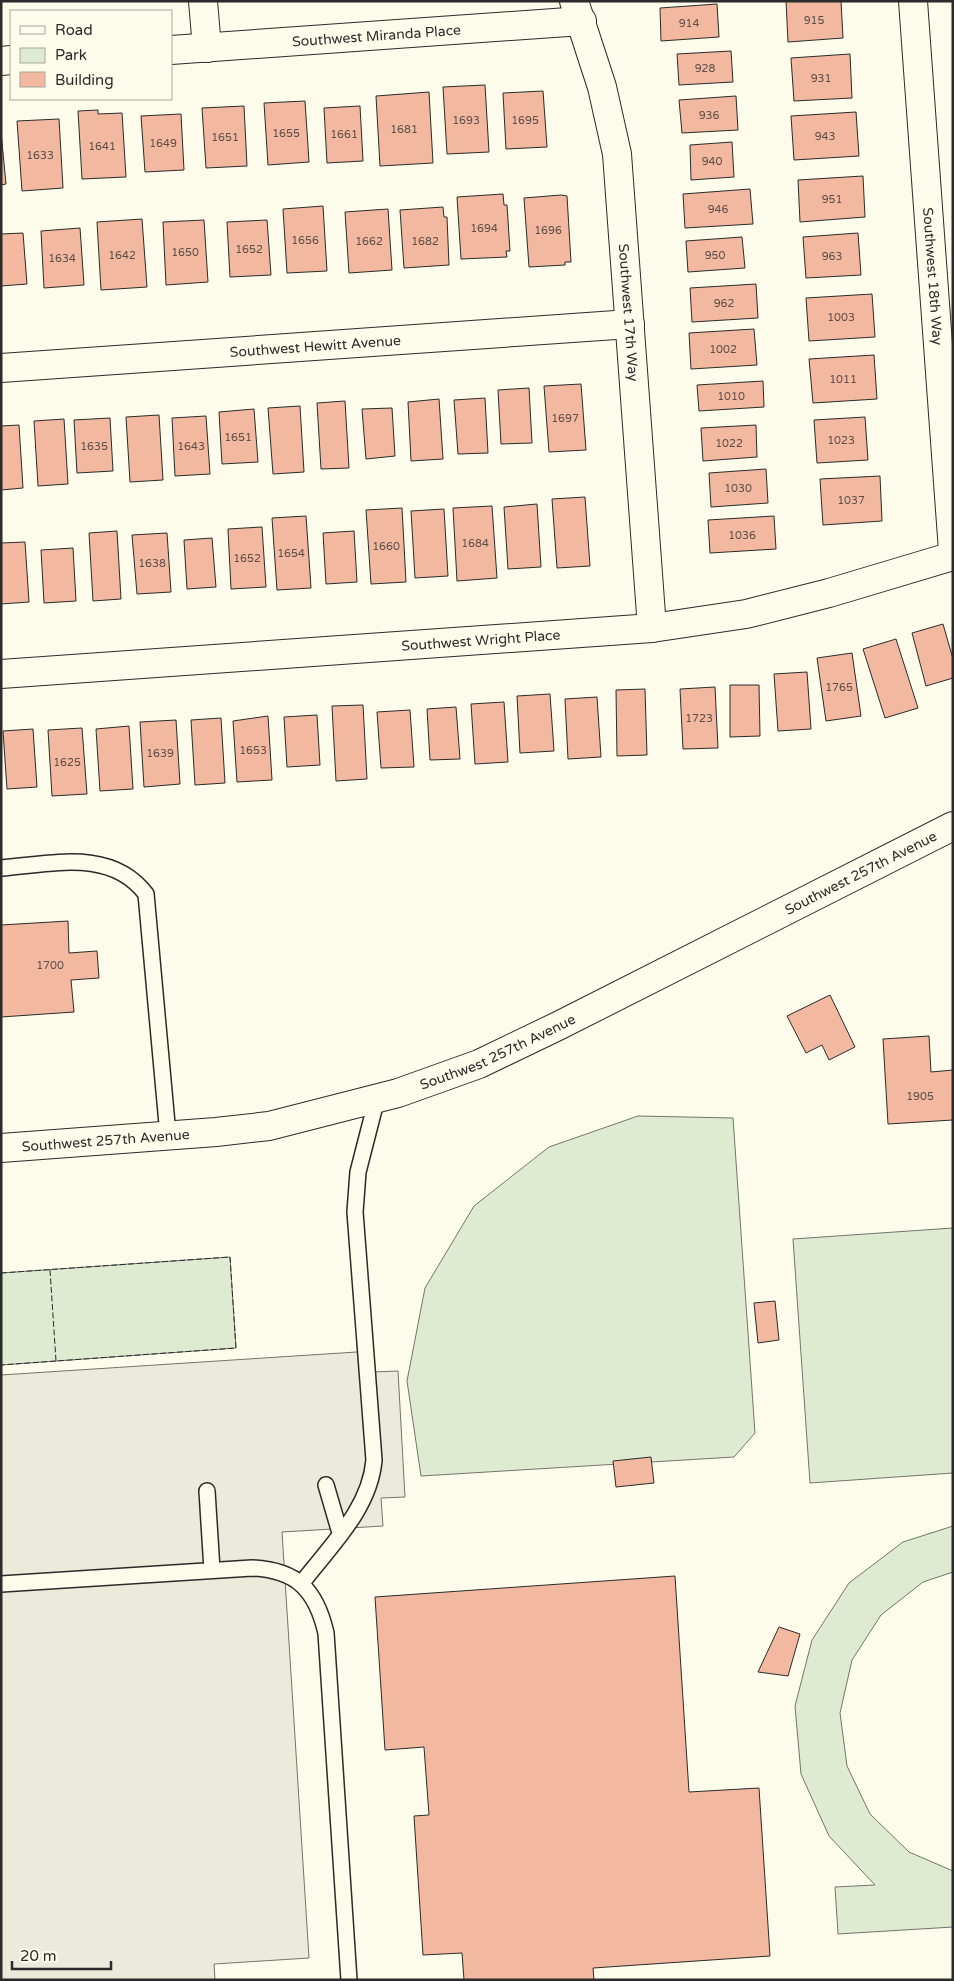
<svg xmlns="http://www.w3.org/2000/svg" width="954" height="1981" font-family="'Varela Round',sans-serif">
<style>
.green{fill:#deebd1;stroke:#74746e}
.parking{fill:#eceadb;stroke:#74746e}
.building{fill:#f2b8a0;stroke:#2b2b2b}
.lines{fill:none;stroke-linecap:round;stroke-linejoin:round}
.service-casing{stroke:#2b2b2b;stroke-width:18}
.minor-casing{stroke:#2b2b2b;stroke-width:30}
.primary-casing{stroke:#2b2b2b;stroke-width:30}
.service{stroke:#fdfbea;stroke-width:15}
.minor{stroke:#fdfbea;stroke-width:28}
.primary{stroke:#fdfbea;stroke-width:28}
.fence{stroke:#2b2b2b;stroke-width:1;stroke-dasharray:6 2.5;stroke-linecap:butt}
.labels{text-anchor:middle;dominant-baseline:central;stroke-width:4;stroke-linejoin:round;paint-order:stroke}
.number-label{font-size:11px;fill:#5d4e48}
.street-label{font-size:14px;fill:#2b2b2b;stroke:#fdfbea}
</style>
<rect width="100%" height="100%" fill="#fdfbea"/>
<path class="green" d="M638,1116L733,1118L755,1433L734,1457L421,1476L407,1381L425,1288L474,1206L549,1147Z
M953,1228V1473L810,1483L793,1239Z
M230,1257L236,1348L1,1365V1273Z
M953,1526V1572L923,1582L881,1615L852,1660L840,1713L847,1766L870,1814L909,1852L953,1871V1927L838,1934L835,1887L875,1885L829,1836L801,1774L795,1706L812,1640L849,1583L903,1542Z"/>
<path class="parking" d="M372,1351L373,1372L398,1371L405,1497L381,1498L383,1526L282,1532L309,1958L214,1964L215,1980H1V1375Z"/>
<path class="building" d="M786,1H841L843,38L788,42Z
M717,4L719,37L661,41L660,8Z
M731,51L733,82L679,85L677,54Z
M850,54L852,98L794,101L791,58Z
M485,85L489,152L447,154L443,87Z
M543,91L547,147L506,149L503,93Z
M429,92L433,163L380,166L376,96Z
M736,96L738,130L682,133L679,100Z
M305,101L309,162L268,165L264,103Z
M244,106L247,166L206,168L202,108Z
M360,106L363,161L327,163L324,108Z
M98,110V114L122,113L126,177L82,179L78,111Z
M856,112L859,156L794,160L791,116Z
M181,114L184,170L145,172L141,116Z
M59,119L63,188L22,191L17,121Z
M1,132L6,184L1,185Z
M732,142L734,177L691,180L690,145Z
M863,176L865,217L800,222L798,180Z
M750,189L753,224L685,228L683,194Z
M503,194L504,205H507L510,251H506L507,257L461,259L457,197Z
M561,195L567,196L571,262H565V265L529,267L524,198Z
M323,206L327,271L287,273L283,209Z
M443,207L444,217H447L449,265L404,268L400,210Z
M388,209L392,270L349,273L345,212Z
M142,219L147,287L101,290L97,222Z
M204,220L208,282L166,285L163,222Z
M267,220L271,275L230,277L227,222Z
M80,228L84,285L44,288L41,231Z
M23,233L27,284L1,286V234Z
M858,233L861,275L806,278L803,237Z
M742,237L745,268L688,272L686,241Z
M756,284L758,318L692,322L690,288Z
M872,294L875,337L809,341L806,298Z
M754,329L757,365L691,369L689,333Z
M874,355L877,399L813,403L809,359Z
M763,381L764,407L699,411L697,385Z
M581,384L586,450L549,452L544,386Z
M529,388L532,443L501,444L498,390Z
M485,398L488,453L458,454L454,400Z
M439,399L443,459L411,461L408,402Z
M345,401L349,468L321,469L317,403Z
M300,406L304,472L273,474L268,408Z
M392,408L395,456L366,459L362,409Z
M254,409L258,462L222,464L219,412Z
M159,415L163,480L130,482L126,417Z
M206,416L210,474L175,476L172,418Z
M865,417L868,460L817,463L814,420Z
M110,418L113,471L77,473L74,420Z
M64,419L68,484L38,486L34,421Z
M19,425L23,488L1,490V426Z
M756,425L757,457L703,461L701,428Z
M766,469L768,503L711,507L709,473Z
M880,476L882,521L823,525L820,479Z
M585,497L590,566L557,568L552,499Z
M537,504L541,567L508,569L504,507Z
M492,506L497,578L457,581L453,508Z
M402,508L406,582L371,584L366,510Z
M444,509L448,576L415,578L411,511Z
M306,516L311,588L277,590L272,518Z
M774,516L776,549L710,553L708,520Z
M262,527L266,587L231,589L228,529Z
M117,531L121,599L93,601L89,533Z
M354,531L357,582L326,584L323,533Z
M167,533L171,592L137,594L132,535Z
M212,538L216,587L187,589L184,540Z
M25,542L29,602L1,604V543Z
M73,548L76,601L44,603L41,550Z
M943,624L953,659V678L926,686L912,633Z
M896,639L918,708L885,718L863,649Z
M852,653L861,716L826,721L817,658Z
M807,672L811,729L778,731L774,674Z
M730,685H759L760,736L730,737Z
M715,687L718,748L683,749L680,689Z
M645,689L647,755L617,756L616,690Z
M550,694L554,751L520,753L517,696Z
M597,697L601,757L568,759L565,699Z
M504,702L508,762L475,764L471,704Z
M363,705L367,779L336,781L332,706Z
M456,707L460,759L430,760L427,709Z
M410,710L414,767L381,768L377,712Z
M317,715L320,765L287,767L284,717Z
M268,716L272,780L237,782L233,721Z
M221,718L225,783L195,785L191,720Z
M176,720L180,784L144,787L140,722Z
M129,726L133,789L100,791L96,729Z
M82,728L87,794L52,796L48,730Z
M33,729L37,787L7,789L3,731Z
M68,921L69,953L97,951L99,978L71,980L74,1012L1,1017V925Z
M830,995L855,1047L829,1060L822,1045L806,1053L787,1016Z
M929,1036L931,1072L953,1070V1120L888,1124L883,1039Z
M775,1301L779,1340L758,1343L754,1303Z
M651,1457L654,1483L616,1487L613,1461Z
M675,1576L689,1792L759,1788L770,1956L593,1968L594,1980H464L462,1953L423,1955L414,1816L429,1815L424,1747L385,1750L375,1597Z
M779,1627L800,1634L788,1676L758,1672Z"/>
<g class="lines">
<g class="service-casing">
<path id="service" d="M1,868C52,864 111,848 146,894L168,1135
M326,1485L340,1533
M207,1491L212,1570
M1,1584L252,1568C297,1570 316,1590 326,1633L349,1980
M301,1584C330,1546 370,1509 374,1460L355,1212L358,1172L377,1098"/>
</g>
<g class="minor-casing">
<g id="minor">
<path d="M203,1L207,48"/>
<path id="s1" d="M574,1L602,87L617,154L652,628"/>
<path id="s2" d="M913,1L953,551"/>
<path id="s3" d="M171,50L582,21"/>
<path d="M1,61L11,60"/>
<path id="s4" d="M1,368L630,324"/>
<path id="s5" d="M1,674L652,628L746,614L829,593L953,556"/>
</g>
</g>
<g class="primary-casing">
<g id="primary">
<path id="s6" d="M1,1148L216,1132L269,1126L398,1093L479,1064L558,1026L953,826"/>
</g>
</g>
<use href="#service" class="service"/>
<use href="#minor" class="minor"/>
<use href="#primary" class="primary"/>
<path class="fence" d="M50,1270L56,1361
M1,1273L230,1257L236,1348L1,1365"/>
</g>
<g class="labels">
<g class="number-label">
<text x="814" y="20">915</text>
<text x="689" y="23">914</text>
<text x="705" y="68">928</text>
<text x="821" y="78">931</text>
<text x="709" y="115">936</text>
<text x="466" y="120">1693</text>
<text x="525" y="120">1695</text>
<text x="404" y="129">1681</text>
<text x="286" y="133">1655</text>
<text x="344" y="134">1661</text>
<text x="825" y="136">943</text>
<text x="225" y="137">1651</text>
<text x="163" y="143">1649</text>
<text x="102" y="146">1641</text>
<text x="40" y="155">1633</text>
<text x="712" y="161">940</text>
<text x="832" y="199">951</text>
<text x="718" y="209">946</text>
<text x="484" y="228">1694</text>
<text x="548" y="230">1696</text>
<text x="305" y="240">1656</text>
<text x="369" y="241">1662</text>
<text x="425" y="241">1682</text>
<text x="249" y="249">1652</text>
<text x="185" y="252">1650</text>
<text x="122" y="255">1642</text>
<text x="715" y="255">950</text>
<text x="832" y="256">963</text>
<text x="62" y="258">1634</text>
<text x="724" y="303">962</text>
<text x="841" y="317">1003</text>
<text x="723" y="349">1002</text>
<text x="843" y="379">1011</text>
<text x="731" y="396">1010</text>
<text x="565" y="418">1697</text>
<text x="238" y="437">1651</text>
<text x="841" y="440">1023</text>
<text x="729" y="443">1022</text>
<text x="94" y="446">1635</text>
<text x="191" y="446">1643</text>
<text x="738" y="488">1030</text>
<text x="851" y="500">1037</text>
<text x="742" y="535">1036</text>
<text x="475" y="543">1684</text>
<text x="386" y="546">1660</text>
<text x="291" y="553">1654</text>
<text x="247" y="558">1652</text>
<text x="152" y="563">1638</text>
<text x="839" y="687">1765</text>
<text x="699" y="718">1723</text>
<text x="253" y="750">1653</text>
<text x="160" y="753">1639</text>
<text x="67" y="762">1625</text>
<text x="50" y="965">1700</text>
<text x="920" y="1096">1905</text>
</g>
<g class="street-label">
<text stroke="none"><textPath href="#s3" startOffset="206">Southwest Miranda Place</textPath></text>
<text stroke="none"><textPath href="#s2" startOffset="276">Southwest 18th Way</textPath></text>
<text stroke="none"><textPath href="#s1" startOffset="318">Southwest 17th Way</textPath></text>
<text stroke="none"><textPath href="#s4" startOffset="315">Southwest Hewitt Avenue</textPath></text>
<text stroke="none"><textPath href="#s5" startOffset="481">Southwest Wright Place</textPath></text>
<text stroke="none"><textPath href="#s6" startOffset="915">Southwest 257th Avenue</textPath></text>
<text stroke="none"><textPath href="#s6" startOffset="510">Southwest 257th Avenue</textPath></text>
<text stroke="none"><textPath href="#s6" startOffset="105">Southwest 257th Avenue</textPath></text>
</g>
</g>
<rect width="954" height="1981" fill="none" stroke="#2b2b2b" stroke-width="5"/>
<rect x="10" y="10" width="162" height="90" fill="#fdfbea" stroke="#a9a89e"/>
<rect x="20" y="26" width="25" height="8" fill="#fdfbea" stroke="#a9a89e"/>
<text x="55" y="35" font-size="15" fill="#2b2b2b">Road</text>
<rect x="20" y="48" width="25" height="15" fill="#deebd1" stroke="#a9a89e"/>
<text x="55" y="60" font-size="15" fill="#2b2b2b">Park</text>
<rect x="20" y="72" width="25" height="15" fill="#f2b8a0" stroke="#a9a89e"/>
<text x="55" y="85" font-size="15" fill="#2b2b2b">Building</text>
<path d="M12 1961v8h99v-8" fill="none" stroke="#2b2b2b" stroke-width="2.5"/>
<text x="20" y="1961" font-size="15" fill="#2b2b2b" stroke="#fdfbea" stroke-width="4" paint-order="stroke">20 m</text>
</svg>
